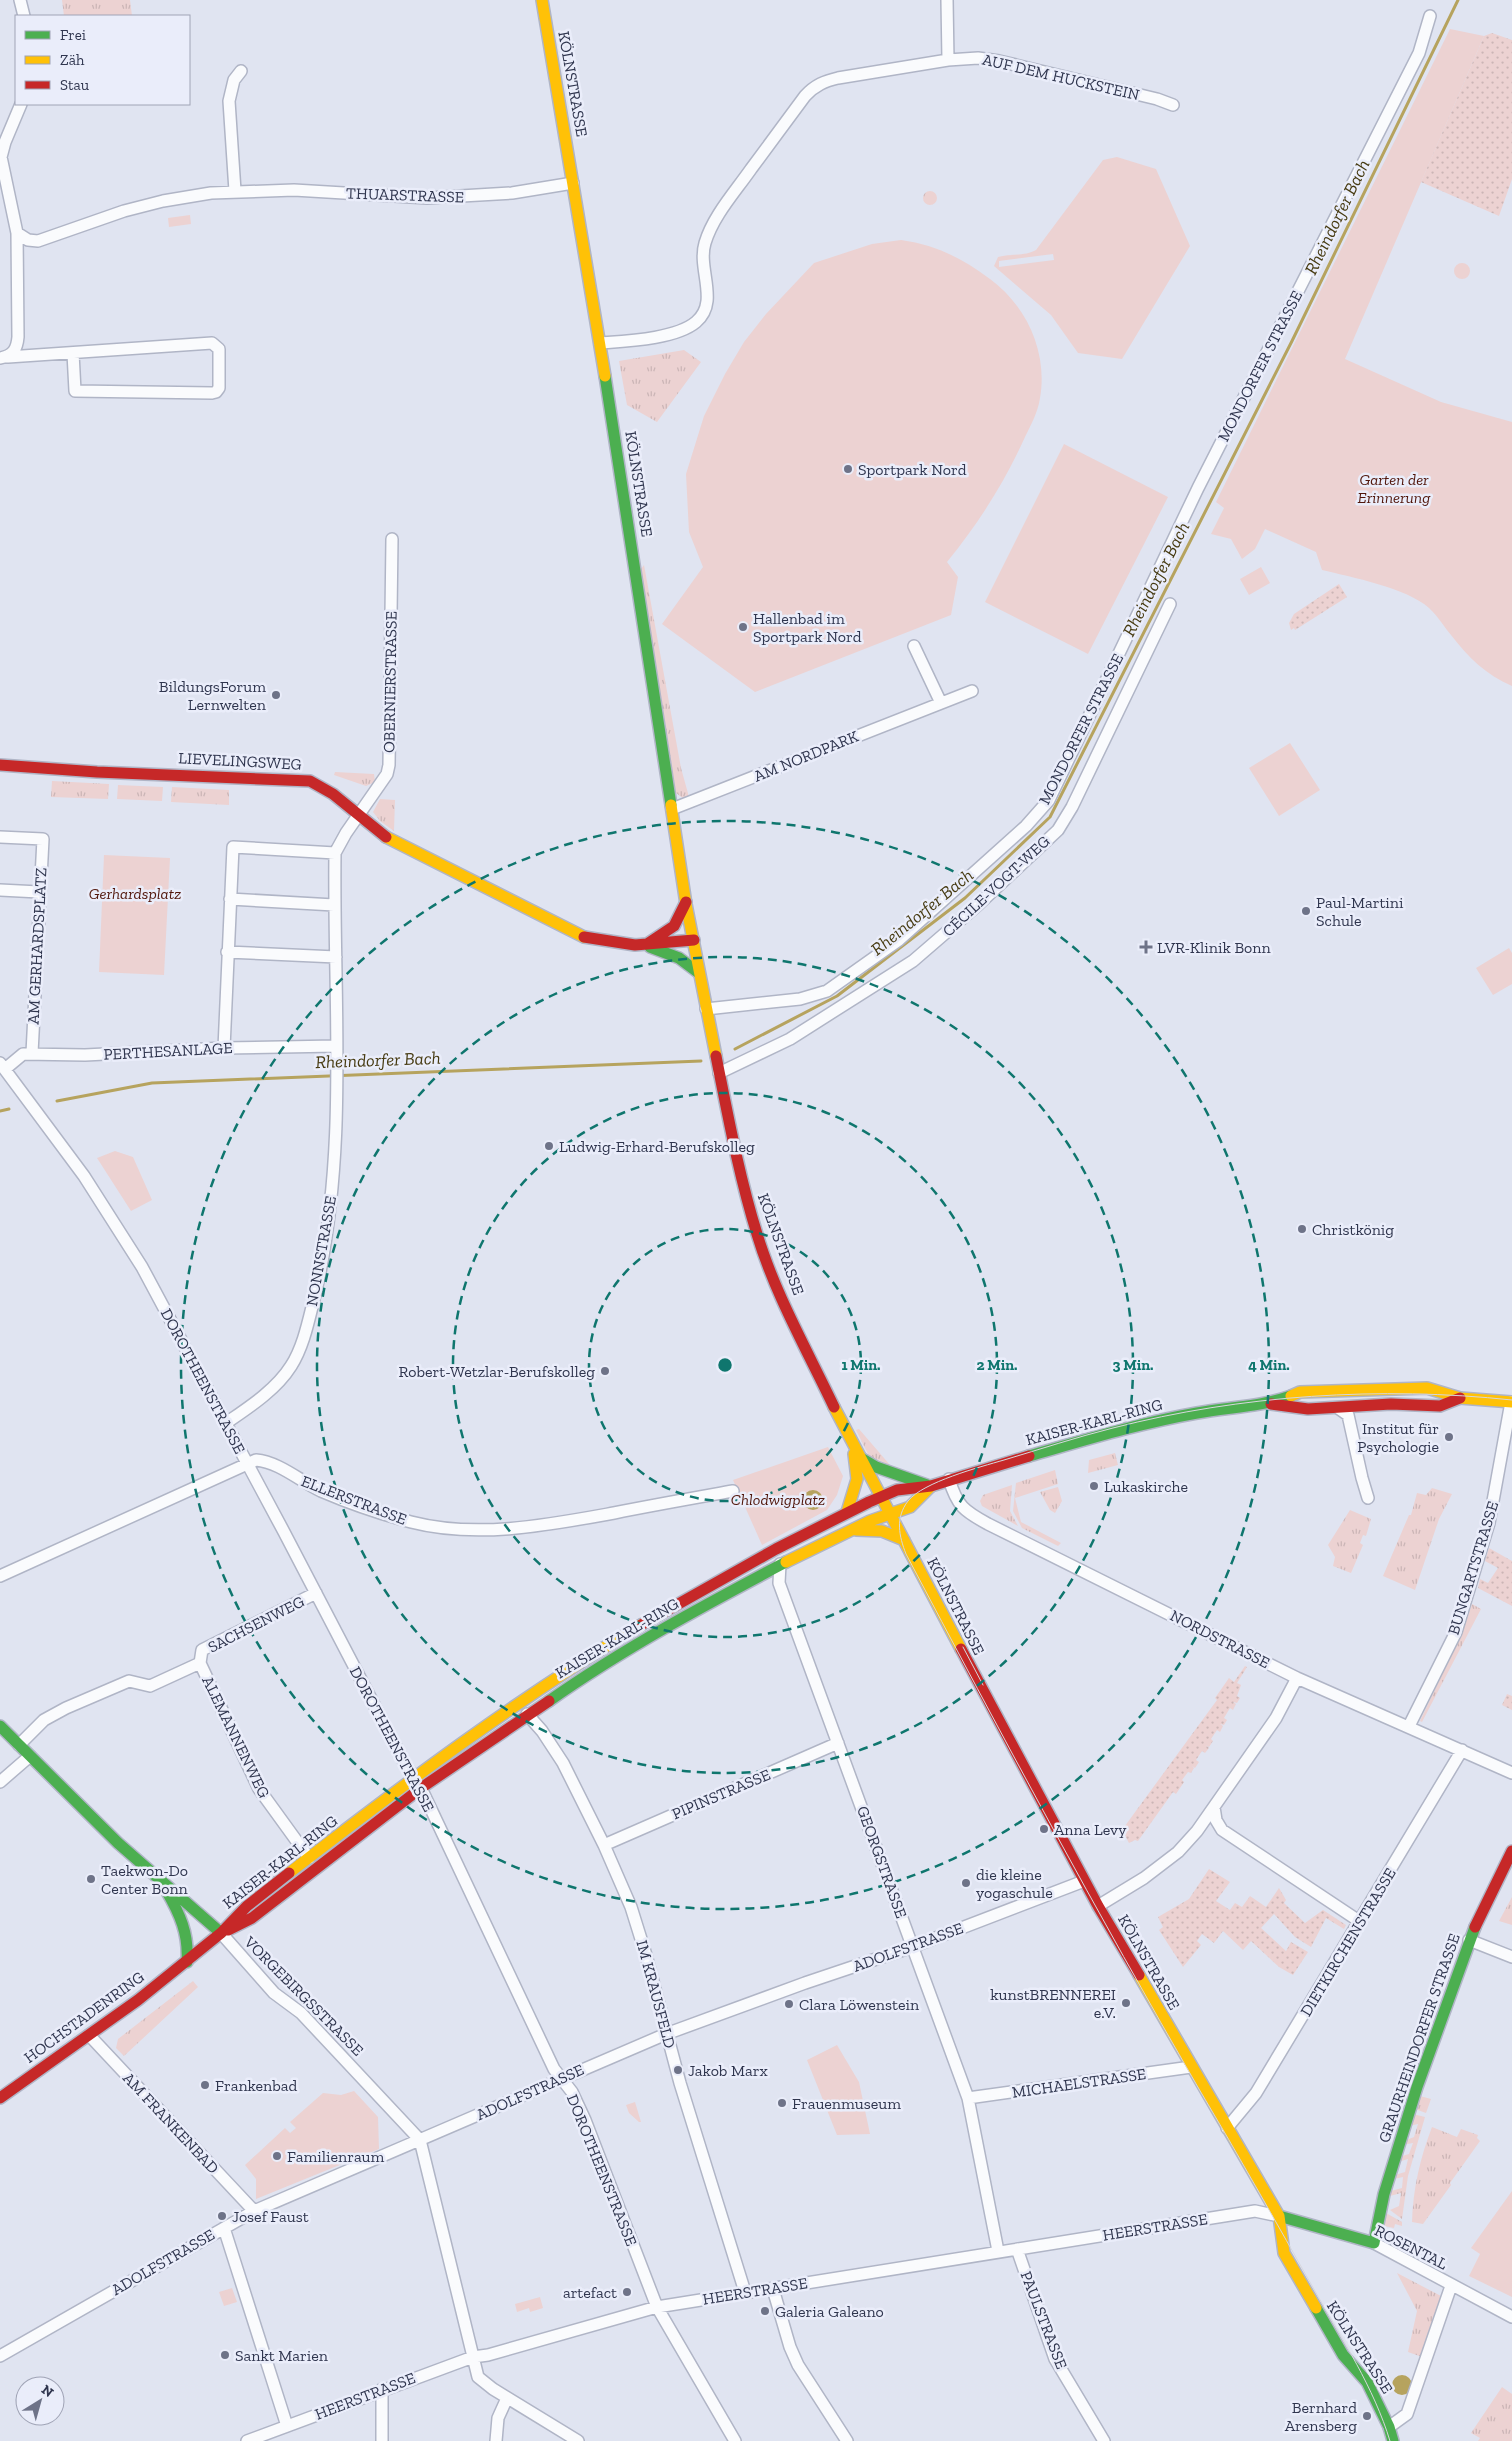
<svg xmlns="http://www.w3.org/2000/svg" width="1512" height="2441" font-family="'Zilla Slab',serif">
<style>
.grass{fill:url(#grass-tufts)}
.park{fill:#ecd2d2;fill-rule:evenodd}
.garden{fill:url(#garden-dots)}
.water{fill:#b6a35e}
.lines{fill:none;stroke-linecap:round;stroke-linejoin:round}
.stream{stroke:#b6a35e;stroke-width:3}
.street-casing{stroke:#b0b5c6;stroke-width:14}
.fast-casing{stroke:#b0b5c6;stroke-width:14}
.slow-casing{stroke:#b0b5c6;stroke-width:14}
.jam-casing{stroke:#b0b5c6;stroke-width:14}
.street{stroke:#fafbfd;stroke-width:11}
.fast{stroke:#4caf50;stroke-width:11}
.slow{stroke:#ffc107;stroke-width:11}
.jam{stroke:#c62828;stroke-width:11}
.tram{stroke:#d6d7dd;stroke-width:1}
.ring{fill:none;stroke:#0f766e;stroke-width:2.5;stroke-dasharray:9 6}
.poi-dot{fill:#6e7388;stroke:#eaedfa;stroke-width:2}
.labels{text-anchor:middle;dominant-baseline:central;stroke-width:5;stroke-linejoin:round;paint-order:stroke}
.street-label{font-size:16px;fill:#30364f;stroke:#eaedfa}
.poi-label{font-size:16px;fill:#30364f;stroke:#eaedfa;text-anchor:start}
.park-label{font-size:16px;font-style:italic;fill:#51160b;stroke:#eaedfa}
.water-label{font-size:18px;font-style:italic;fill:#463a11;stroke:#eaedfa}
.centre{fill:#0f766e;stroke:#eaedfa;stroke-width:2.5}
.ring-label{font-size:15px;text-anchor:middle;font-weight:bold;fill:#0f766e;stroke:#eaedfa;stroke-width:5;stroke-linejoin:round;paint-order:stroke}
</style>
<defs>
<pattern id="grass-tufts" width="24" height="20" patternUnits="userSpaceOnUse" patternTransform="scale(1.25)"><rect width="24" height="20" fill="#ecd2d2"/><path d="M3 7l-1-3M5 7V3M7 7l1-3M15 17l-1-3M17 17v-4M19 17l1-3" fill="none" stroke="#cbb5b6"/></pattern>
<pattern id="garden-dots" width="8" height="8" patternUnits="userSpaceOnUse" patternTransform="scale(1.25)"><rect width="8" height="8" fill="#ecd2d2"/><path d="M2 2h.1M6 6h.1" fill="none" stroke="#cbb5b6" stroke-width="1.8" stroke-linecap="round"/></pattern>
</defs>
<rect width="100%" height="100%" fill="#e0e4f1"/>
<path class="grass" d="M62,0H130L132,16H64Z
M923 198a7 7 0 1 1 14 0a7 7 0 1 1-14 0Z
M684,350L701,362L657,422L627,405L619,361Z
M644,565L681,768L689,797L684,799L676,793L641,569Z
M335,772L374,774L375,782L366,786L334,775Z
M52,781L109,784L108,799L51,797Z
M118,785L163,787L162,801L117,799Z
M172,787L229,790V805L171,802Z
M380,799L395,800L394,831L380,821L373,812Z
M859,1429L890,1465L869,1456L856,1430Z
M1115,1453L1118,1465L1088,1473L1089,1460Z
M1055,1470L1058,1484L1015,1498L1021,1522L1061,1543L1058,1546L1022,1528L1013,1511L1016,1483Z
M1012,1485L1010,1511L1018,1526L982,1506L980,1501L983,1495Z
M1058,1487L1062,1501L1055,1513L1050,1510L1040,1492Z
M1432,1488L1452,1494L1439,1519L1415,1590L1383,1576L1409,1515H1411L1417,1493L1426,1495Z
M1350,1510L1371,1519L1366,1536L1363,1535L1360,1543L1363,1545L1351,1573L1333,1566L1335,1557L1328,1545Z
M1472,1604L1481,1609L1422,1722L1420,1721L1463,1630Z
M1512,1897V1925L1499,1921Z
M193,1981L198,1987L124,2056L116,2048L118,2039Z
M1420,2096L1431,2099L1426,2113L1415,2109Z
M1413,2114L1425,2117L1408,2176L1402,2219L1390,2210L1399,2206L1401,2193L1390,2196L1391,2191L1402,2188L1403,2177L1394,2179L1395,2175L1405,2172L1408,2159L1398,2162L1399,2157L1409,2154L1413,2143L1402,2145L1404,2141L1414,2137L1418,2124L1409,2126Z
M1432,2127L1457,2137L1461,2129L1478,2135L1477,2138L1480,2141L1450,2183L1451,2185L1423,2224L1412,2222C1413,2189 1420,2158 1432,2127Z
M1386,2213L1402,2222V2226L1395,2224L1394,2228L1384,2226Z
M1397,2273L1441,2296L1422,2357L1408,2352L1417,2311Z
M1502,2387L1512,2394V2441H1478L1480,2438L1471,2433Z"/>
<path class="park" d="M1450,29L1484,36L1345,359L1441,402L1512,422V686C1486,675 1468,657 1451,635C1444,627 1438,616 1429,608C1407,588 1351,577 1322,570L1316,552L1265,529L1255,549L1242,559L1231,539L1211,534L1224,508L1216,502Z
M1117,157L1156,169L1190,246L1122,359L1078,353L1051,315L994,266L998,257C1010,254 1026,256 1036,250L1103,160ZM1053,254L1054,260L999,267V261Z
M190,215L191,224L169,227L168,218Z
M901,240C936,245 962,258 990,279C1027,306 1048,353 1040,398C1038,412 1031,425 1025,437C1005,482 978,524 947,562L958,577L951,615L755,692L662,624L703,567L689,532L686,474L704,416L725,374L744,342L766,314L814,263L872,244Z
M1454 271a8 8 0 1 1 16 0a8 8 0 1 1-16 0Z
M1064,444L1168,497L1088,654L985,602Z
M1261,567L1270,583L1249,595L1240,579Z
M1290,743L1320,790L1279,816L1249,768Z
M104,855L170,858L164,975L99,972Z
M1509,948L1512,953V984L1493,995L1476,968Z
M115,1151L133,1157L152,1200L131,1211L97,1158Z
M828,1447L843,1476L837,1495L827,1510L762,1545L733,1480Z
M837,2045L859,2082L870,2134L837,2135L807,2060Z
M354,2091L378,2117L379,2149L256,2199V2179L245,2165L285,2128L290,2133L296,2128L290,2122L323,2093L341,2095Z
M635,2102L641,2122H639L629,2113L626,2105Z
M1512,2191V2297L1469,2276L1480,2254L1471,2248Z
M232,2288L237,2302L224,2306L219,2292Z
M540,2297L543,2308L530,2312L529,2308L517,2312L515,2304Z"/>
<path class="garden" d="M1492,33L1512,40V179L1499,216L1421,182L1484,36Z
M1339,584L1347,597L1295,630L1294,628L1291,630L1289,623L1294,614Z
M1489,1548L1512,1561V1606L1478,1588L1480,1579L1488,1583L1498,1568L1485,1561Z
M1245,1666L1247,1667L1237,1683L1241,1685L1237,1696L1240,1698L1237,1703L1233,1702L1236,1704L1233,1710L1230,1708L1224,1718L1227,1720L1224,1725L1220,1724L1223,1726L1220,1732L1217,1730L1211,1739L1213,1741L1209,1747L1206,1745L1209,1748L1205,1753L1202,1751L1196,1760L1199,1762L1195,1768L1192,1766L1194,1768L1191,1773L1188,1772L1182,1780L1184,1782L1180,1788L1177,1786L1180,1788L1176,1794L1173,1792L1138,1841L1135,1840L1129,1843L1122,1830L1217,1700L1215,1698L1229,1678L1234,1682Z
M1507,1694L1512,1696V1710L1502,1705Z
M1209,1869L1230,1882L1216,1901L1230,1910L1235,1903L1242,1907L1250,1896L1266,1907L1279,1888L1286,1900L1284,1903L1305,1923L1323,1910L1346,1925L1344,1929L1326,1918L1311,1947L1295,1937L1274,1914L1261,1928L1286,1951L1291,1942L1308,1952L1293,1975L1279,1967L1251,1941L1243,1950L1223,1931L1214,1943L1202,1934L1197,1941L1201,1945L1183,1967L1159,1930L1163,1927L1158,1917L1189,1899Z"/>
<path class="water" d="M803 1500a10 10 0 1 1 20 0a10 10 0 1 1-20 0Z
M1392 2385a10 10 0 1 1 20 0a10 10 0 1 1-20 0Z"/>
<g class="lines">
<path class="stream" d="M735,1049L837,996L965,898L1050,817L1292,341L1458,0
M57,1101L152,1083L701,1061
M0,1111L9,1109"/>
<g class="street-casing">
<path id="street" d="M20,0L24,16
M948,60L978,58L999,61L1157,99L1173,105
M235,191L229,101L234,80L241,71
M17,233L28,240L38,241L124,211L163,201L211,193L294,190L427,198L512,193L573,183
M600,343C626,341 676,339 696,322C720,302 697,269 705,243C713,216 735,192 751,169C769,145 787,120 805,96C815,85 825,81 838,78L948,60L947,0
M8,357L212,343L219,349V388L216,392L212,393L75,391L73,353
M0,358C13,356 17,349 18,337L17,233L1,157L5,142L21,104
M914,646L941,703
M672,809L972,691
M0,837L43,839L32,1053
M0,890L39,892
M230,899L334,905
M227,952L336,957
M706,1009L800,999L827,991L899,940L1026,826L1049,800L1198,488L1419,53L1430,16
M224,1048L233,847L335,853
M0,1063L84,1176L142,1267L284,1532L405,1764L421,1788L554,2069L572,2092L585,2120L657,2307L735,2441
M5,1069L23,1054L85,1055L224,1048L336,1046
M719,1073L790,1039L913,961L979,904L1058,830L1072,807L1170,604
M1338,1408L1348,1415L1362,1478L1368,1498
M226,1423C248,1408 276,1390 291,1366C304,1346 309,1318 315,1295C349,1151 333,1000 335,853L346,833L387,774L389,765L392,539
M949,1479C957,1506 964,1511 988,1524L1297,1678L1512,1773
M780,1564L779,1583L968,2098L998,2251
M0,1576L256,1460C279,1462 300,1481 321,1491C349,1503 381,1514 411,1522C477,1539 548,1525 614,1513C654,1505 694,1498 733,1491
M200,1663L259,1789L309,1858
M200,1663L202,1650L316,1593
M527,1714L542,1731L563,1763L604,1845L631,1907L646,1955L680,2083L745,2292
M1409,1726L1456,1632L1489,1523L1511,1402
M19,1745L44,1720L66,1708L129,1681L150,1686L200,1663
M0,1782L30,1756
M1214,1807L1216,1820L1222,1830L1359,1921
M604,1845L838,1743
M1098,1906L1144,1878L1178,1852L1197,1831L1276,1718L1297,1678
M221,1933L274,1993L301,2013L420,2140L478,2377L493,2389L578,2441
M1469,1940L1512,1957
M89,2035L254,2211
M968,2098L1191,2067
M1227,2128L1256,2093L1462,1750
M224,2228L287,2426
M1374,2243L1512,2317
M1017,2249L1055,2359L1104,2441
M773,2289L790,2347L798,2365L847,2441
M0,2356L254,2211L666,2034L805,1983L912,1947L1084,1881
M382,2389V2441
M1389,2427L1407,2414L1451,2286
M247,2441L473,2357L488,2355L657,2307L1255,2211L1279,2216
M496,2441L498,2418L507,2398"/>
</g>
<g class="fast-casing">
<path id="fast" d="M605,376L671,805
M650,947L679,958L699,973
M1029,1456C1085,1440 1140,1423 1197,1413C1229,1407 1260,1407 1291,1396
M859,1457L876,1467L927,1485
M549,1701C624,1648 705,1605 786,1562
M0,1726L118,1843L221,1933
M166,1890C180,1914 189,1934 187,1962
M1279,2216L1374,2243L1384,2194L1417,2087L1475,1927
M1316,2308L1343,2355L1367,2382L1389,2427L1393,2441"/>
</g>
<g class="slow-casing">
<path id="slow" d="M542,0L605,376
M671,805L686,904L716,1056
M386,837L584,937
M1291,1396L1300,1392L1427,1388L1460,1398L1512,1402
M834,1407L961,1649
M847,1512L857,1479L854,1454
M856,1530L882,1531L904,1540
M786,1562L870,1521L910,1507L931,1486
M289,1873C403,1785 517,1699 641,1625
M1139,1975L1279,2216L1284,2253L1316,2308"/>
</g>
<g class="jam-casing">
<path id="jam" d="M0,765L97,772L310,781L333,794L386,837
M584,937L635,945L694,940
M647,944L674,926L686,902
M716,1056C728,1116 739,1176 757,1234C775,1294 807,1350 834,1407
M1271,1404L1308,1409L1391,1404L1440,1406L1460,1398
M641,1625L776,1549L869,1502L897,1490L931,1486L1029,1456
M961,1649L1098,1906L1139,1975
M1475,1927L1512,1851
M228,1930L252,1918L421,1788L549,1701
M0,2098L138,2000L221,1933L247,1906L289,1873"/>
</g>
<use href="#street" class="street"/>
<use href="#fast" class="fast"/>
<use href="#slow" class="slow"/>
<use href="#jam" class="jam"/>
<path class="tram" d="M963,1647L983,1685
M1390,2441C1374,2388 1342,2339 1315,2291C1277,2224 1239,2156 1199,2089C1097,1913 1001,1734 906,1554C899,1536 895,1518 908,1501C923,1482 980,1467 1004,1460C1041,1449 1077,1437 1113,1428C1241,1395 1381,1386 1512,1400"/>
</g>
<g class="ring">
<circle cx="725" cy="1365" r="136"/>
<circle cx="725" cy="1365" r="272"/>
<circle cx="725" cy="1365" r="408"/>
<circle cx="725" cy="1365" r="544"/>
</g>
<g class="poi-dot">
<circle cx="848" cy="469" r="5"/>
<circle cx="743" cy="627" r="5"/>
<circle cx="276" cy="695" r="5"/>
<circle cx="1306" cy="911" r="5"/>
<path d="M1143.5 939.5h5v5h5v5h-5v5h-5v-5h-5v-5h5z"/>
<circle cx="549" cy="1146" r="5"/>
<circle cx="1302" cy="1229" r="5"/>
<circle cx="605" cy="1371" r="5"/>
<circle cx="1449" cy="1437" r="5"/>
<circle cx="1094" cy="1486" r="5"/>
<circle cx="1044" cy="1829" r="5"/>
<circle cx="91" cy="1879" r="5"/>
<circle cx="966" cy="1883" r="5"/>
<circle cx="1126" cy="2003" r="5"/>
<circle cx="789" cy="2004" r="5"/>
<circle cx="678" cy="2070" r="5"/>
<circle cx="205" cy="2085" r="5"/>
<circle cx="782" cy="2103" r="5"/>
<circle cx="277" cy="2156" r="5"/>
<circle cx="222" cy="2216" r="5"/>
<circle cx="627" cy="2292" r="5"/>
<circle cx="765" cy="2311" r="5"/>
<circle cx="225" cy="2355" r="5"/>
<circle cx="1367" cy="2416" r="5"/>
</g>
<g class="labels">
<g class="street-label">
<text transform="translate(1061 77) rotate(13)">AUF DEM HUCKSTEIN</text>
<text transform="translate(573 84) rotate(80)">KÖLNSTRASSE</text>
<text transform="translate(405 195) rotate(2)">THUARSTRASSE</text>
<text transform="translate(1260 366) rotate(-63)">MONDORFER STRASSE</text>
<text transform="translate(639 484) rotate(81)">KÖLNSTRASSE</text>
<text transform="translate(390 682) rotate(-89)">OBERNIERSTRASSE</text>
<text transform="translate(1081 729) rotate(-63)">MONDORFER STRASSE</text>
<text transform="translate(806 756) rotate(-22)">AM NORDPARK</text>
<text transform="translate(240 761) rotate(3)">LIEVELINGSWEG</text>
<text transform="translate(996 886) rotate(-43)">CÉCILE-VOGT-WEG</text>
<text transform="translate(37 946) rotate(-87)">AM GERHARDSPLATZ</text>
<text transform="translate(168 1051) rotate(-3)">PERTHESANLAGE</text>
<text transform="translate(781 1244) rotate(70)">KÖLNSTRASSE</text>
<text transform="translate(321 1251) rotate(-80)">NONNSTRASSE</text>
<text transform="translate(203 1381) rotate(62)">DOROTHEENSTRASSE</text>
<text transform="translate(1094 1422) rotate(-15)">KAISER-KARL-RING</text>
<text transform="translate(354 1500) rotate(21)">ELLERSTRASSE</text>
<text transform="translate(1473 1568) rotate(-73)">BUNGARTSTRASSE</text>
<text transform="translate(956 1606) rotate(63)">KÖLNSTRASSE</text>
<text transform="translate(256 1624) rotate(-27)">SACHSENWEG</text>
<text transform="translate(617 1638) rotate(-31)">KAISER-KARL-RING</text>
<text transform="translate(1220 1639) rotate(27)">NORDSTRASSE</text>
<text transform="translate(236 1737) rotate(64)">ALEMANNENWEG</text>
<text transform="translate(392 1739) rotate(62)">DOROTHEENSTRASSE</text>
<text transform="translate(721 1794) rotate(-23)">PIPINSTRASSE</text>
<text transform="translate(280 1862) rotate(-38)">KAISER-KARL-RING</text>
<text transform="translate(882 1862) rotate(70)">GEORGSTRASSE</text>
<text transform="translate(1348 1942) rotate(-59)">DIETKIRCHENSTRASSE</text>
<text transform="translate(908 1947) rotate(-20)">ADOLFSTRASSE</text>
<text transform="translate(1149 1962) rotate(60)">KÖLNSTRASSE</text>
<text transform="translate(656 1994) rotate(75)">IM KRAUSFELD</text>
<text transform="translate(304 1996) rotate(45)">VORGEBIRGSSTRASSE</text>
<text transform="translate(84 2017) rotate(-36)">HOCHSTADENRING</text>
<text transform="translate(1419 2038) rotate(-71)">GRAURHEINDORFER STRASSE</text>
<text transform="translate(1079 2083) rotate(-8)">MICHAELSTRASSE</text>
<text transform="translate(530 2092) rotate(-24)">ADOLFSTRASSE</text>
<text transform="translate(171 2123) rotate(47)">AM FRANKENBAD</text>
<text transform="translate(602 2170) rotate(68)">DOROTHEENSTRASSE</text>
<text transform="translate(1155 2227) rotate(-9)">HEERSTRASSE</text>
<text transform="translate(1411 2247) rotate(27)">ROSENTAL</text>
<text transform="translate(163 2262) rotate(-30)">ADOLFSTRASSE</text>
<text transform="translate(755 2291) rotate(-9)">HEERSTRASSE</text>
<text transform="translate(1044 2320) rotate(69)">PAULSTRASSE</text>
<text transform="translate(1360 2347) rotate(57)">KÖLNSTRASSE</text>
<text transform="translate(365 2396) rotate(-21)">HEERSTRASSE</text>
</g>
<g class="poi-label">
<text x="858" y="469">Sportpark Nord</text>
<text x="753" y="618">Hallenbad im<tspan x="753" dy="18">Sportpark Nord</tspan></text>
<text x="266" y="686" text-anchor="end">BildungsForum<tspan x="266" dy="18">Lernwelten</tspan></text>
<text x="1316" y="902">Paul-Martini<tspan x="1316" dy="18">Schule</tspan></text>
<text x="1157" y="947">LVR-Klinik Bonn</text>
<text x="559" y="1146">Ludwig-Erhard-Berufskolleg</text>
<text x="1312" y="1229">Christkönig</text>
<text x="595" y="1371" text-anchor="end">Robert-Wetzlar-Berufskolleg</text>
<text x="1439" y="1428" text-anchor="end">Institut für<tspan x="1439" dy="18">Psychologie</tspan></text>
<text x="1104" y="1486">Lukaskirche</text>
<text x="1054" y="1829">Anna Levy</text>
<text x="101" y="1870">Taekwon-Do<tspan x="101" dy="18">Center Bonn</tspan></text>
<text x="976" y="1874">die kleine<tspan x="976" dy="18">yogaschule</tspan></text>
<text x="1116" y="1994" text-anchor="end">kunstBRENNEREI<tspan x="1116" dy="18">e.V.</tspan></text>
<text x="799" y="2004">Clara Löwenstein</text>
<text x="688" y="2070">Jakob Marx</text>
<text x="215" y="2085">Frankenbad</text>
<text x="792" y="2103">Frauenmuseum</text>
<text x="287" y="2156">Familienraum</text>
<text x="232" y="2216">Josef Faust</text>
<text x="617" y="2292" text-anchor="end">artefact</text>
<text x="775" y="2311">Galeria Galeano</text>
<text x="235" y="2355">Sankt Marien</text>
<text x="1357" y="2407" text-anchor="end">Bernhard<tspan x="1357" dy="18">Arensberg</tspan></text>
</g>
<g class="park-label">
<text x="1394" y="479">Garten der<tspan x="1394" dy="18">Erinnerung</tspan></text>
<text x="135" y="893">Gerhardsplatz</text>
<text x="778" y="1499">Chlodwigplatz</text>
</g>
<g class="water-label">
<text transform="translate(1337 217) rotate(-64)">Rheindorfer Bach</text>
<text transform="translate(1156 579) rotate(-63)">Rheindorfer Bach</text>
<text transform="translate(922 912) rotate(-39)">Rheindorfer Bach</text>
<text transform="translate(378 1060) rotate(-2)">Rheindorfer Bach</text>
</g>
</g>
<circle cx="725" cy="1365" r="8" class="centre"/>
<g class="ring-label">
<text x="861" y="1370">1 Min.</text>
<text x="997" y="1370">2 Min.</text>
<text x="1133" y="1370">3 Min.</text>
<text x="1269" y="1370">4 Min.</text>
</g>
<rect x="15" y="15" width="175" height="90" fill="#eaedfa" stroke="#a0a4b6"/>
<rect x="25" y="31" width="25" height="8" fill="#4caf50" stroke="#a0a4b6"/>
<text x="60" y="40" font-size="15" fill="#30364f">Frei</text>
<rect x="25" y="56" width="25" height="8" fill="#ffc107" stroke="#a0a4b6"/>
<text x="60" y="65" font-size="15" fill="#30364f">Zäh</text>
<rect x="25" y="81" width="25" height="8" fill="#c62828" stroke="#a0a4b6"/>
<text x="60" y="90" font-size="15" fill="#30364f">Stau</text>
<g transform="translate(40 2401) rotate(37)"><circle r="24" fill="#eaedfa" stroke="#a0a4b6"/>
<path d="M0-4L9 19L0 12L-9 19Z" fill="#6e7388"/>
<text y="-8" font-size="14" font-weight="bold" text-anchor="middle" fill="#30364f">N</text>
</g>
</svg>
